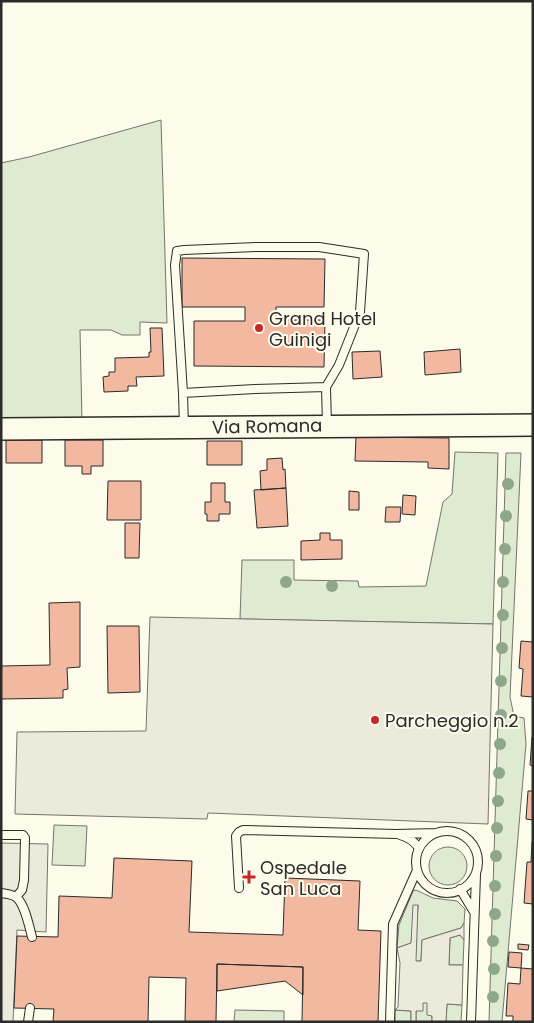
<svg xmlns="http://www.w3.org/2000/svg" width="534" height="1023" font-family="Poppins,sans-serif">
<style>
.green{fill:#deebd1;stroke:#74746e}
.parking{fill:#eceadb;stroke:#74746e}
.building{fill:#f2b8a0;stroke:#2b2b2b}
.lines{fill:none;stroke-linecap:round;stroke-linejoin:round}
.lane-casing{stroke:#2b2b2b;stroke-width:10}
.secondary-casing{stroke:#2b2b2b;stroke-width:24}
.lane{stroke:#fdfbea;stroke-width:8}
.secondary{stroke:#fdfbea;stroke-width:21}
.tree{fill:#8ea78a}
.poi-dot{fill:#c62828;stroke:#fdfbea;stroke-width:2}
.labels{text-anchor:middle;dominant-baseline:central;stroke-width:4;stroke-linejoin:round;paint-order:stroke}
.poi-label{font-size:18px;fill:#2b2b2b;stroke:#fdfbea;text-anchor:start}
.street-label{font-size:18px;fill:#2b2b2b;stroke:#fdfbea}
</style>
<rect width="100%" height="100%" fill="#fdfbea"/>
<path class="green" d="M161,120L167,323L140,322V335H122L111,330H80L82,421L1,419V163L29,157Z
M455,452L498,453L493,624L240,619L242,560H294V580L358,581L359,587L426,586L443,502L452,494Z
M506,453H521L510,697L514,716L524,718L526,744L502,1022H489Z
M54,825L87,826L85,866L52,865Z
M429 866a19 19 0 1 1 38 0a19 19 0 1 1-38 0Z
M416,890L433,898L457,901L465,909L464,923L461,928L422,940L421,961H415L418,905L411,943L397,948L399,925L413,891Z
M460,935L464,940L463,965H449L450,938Z
M423,1002L428,1003L432,1015V1022H416V1011Z
M447,1004L462,1005L461,1022H446Z
M235,1010L284,1011V1022H234Z
M395,1010L411,1011V1022H395Z"/>
<path class="parking" d="M150,617L493,624L488,824L208,813L207,819L15,814L17,732L146,731Z
M1,843L48,844L46,932L17,930L13,1022H1Z
M413,905H418L416,961H421L422,940L461,928L464,923V940L460,935L450,938L449,965H463L462,1005L447,1004L446,1022H432V1016L427,1015V1003H423V1011H416V1022H411V1011L395,1010L398,1007L400,963L397,948L411,943Z"/>
<path class="building" d="M182,258L325,259L324,307H276V320H325L324,367L194,366V321H245V307H182Z
M150,328H162L164,376L136,377L137,386H128V391L104,392L103,377L109,376V372H115V358L149,357V352H151Z
M460,349L461,372L425,375L424,352Z
M380,351L382,377L353,379L352,352Z
M356,437L449,438V469L428,468V462L355,461Z
M6,440H42V463H6Z
M65,440H103V466H91V474H82V466H65Z
M207,441H242V465H207Z
M282,458L283,470L285,469L286,488L261,490L260,471L267,470V459Z
M108,481H141V520H107Z
M211,483H225V502H230V514H219V521H207V514H205V502H211Z
M286,488L288,526L257,528L254,490Z
M349,491L359,492V510H349Z
M403,495L416,496L415,515L402,514Z
M386,507H401L400,522H385Z
M125,523H140L139,558H125Z
M320,533H330V540H342V559L301,560V541L320,540Z
M80,602V667L67,668L68,689L63,690V698L1,699V666L50,665L49,603Z
M107,626H139L140,692L108,693Z
M521,641L533,642V697L521,696L523,669L519,668Z
M532,737H533V766L530,765Z
M528,791H533V820L526,819Z
M532,842H533V904L524,903L527,862H531Z
M114,858L192,861L189,932L283,935L285,878L360,881L358,930L381,931L378,1022H302L303,967L217,964L216,1022H185L186,978L149,977L148,1022H53L54,1009L14,1008L17,936L58,937L59,896L112,898Z
M518,944L529,945L528,950L518,949Z
M509,952L522,953L521,968L508,967Z
M217,964L303,967V995L285,981L217,991Z
M521,968L533,969V1022H513V1016H506L508,983L520,984Z"/>
<g class="lines">
<g class="lane-casing">
<path id="lane" d="M183,393L175,265L177,251L184,250L256,247H319L364,254L360,312L339,365L326,387
M184,427L183,393L255,389L326,387L327,426
M416 862a31 31 0 1 1 62 0a31 31 0 1 1-62 0Z
M1,835H23L25,838L24,880L22,890L16,897
M400,835C408,837 414,841 419,848
M239,888L236,836L239,832L243,830L396,834L436,833
M460,889L474,912
M1,893C7,894 13,894 17,898C25,905 29,926 32,937
M28,1022L30,1008
M390,1022L393,924L417,870
M471,1022L476,874"/>
</g>
<g class="secondary-casing">
<path id="secondary" d="M1,429L533,425"/>
</g>
<use href="#lane" class="lane"/>
<use href="#secondary" class="secondary"/>
</g>
<g class="tree">
<circle cx="508" cy="484" r="6"/>
<circle cx="506" cy="516" r="6"/>
<circle cx="505" cy="549" r="6"/>
<circle cx="286" cy="582" r="6"/>
<circle cx="503" cy="582" r="6"/>
<circle cx="332" cy="586" r="6"/>
<circle cx="503" cy="615" r="6"/>
<circle cx="502" cy="648" r="6"/>
<circle cx="501" cy="681" r="6"/>
<circle cx="501" cy="715" r="6"/>
<circle cx="500" cy="744" r="6"/>
<circle cx="499" cy="773" r="6"/>
<circle cx="498" cy="801" r="6"/>
<circle cx="497" cy="828" r="6"/>
<circle cx="496" cy="856" r="6"/>
<circle cx="495" cy="886" r="6"/>
<circle cx="495" cy="914" r="6"/>
<circle cx="493" cy="941" r="6"/>
<circle cx="494" cy="969" r="6"/>
<circle cx="493" cy="997" r="6"/>
</g>
<g class="poi-dot">
<circle cx="259" cy="328" r="5"/>
<circle cx="375" cy="720" r="5"/>
<path d="M246.5 869.5h5v5h5v5h-5v5h-5v-5h-5v-5h5z"/>
</g>
<g class="labels">
<g class="poi-label">
<text x="269" y="318">Grand Hotel<tspan x="269" dy="21">Guinigi</tspan></text>
<text x="385" y="720">Parcheggio n.2</text>
<text x="260" y="867">Ospedale<tspan x="260" dy="21">San Luca</tspan></text>
</g>
<g class="street-label">
<text transform="translate(267 426) rotate(-1)">Via Romana</text>
</g>
</g>
<rect width="534" height="1023" fill="none" stroke="#2b2b2b" stroke-width="5"/>
</svg>
